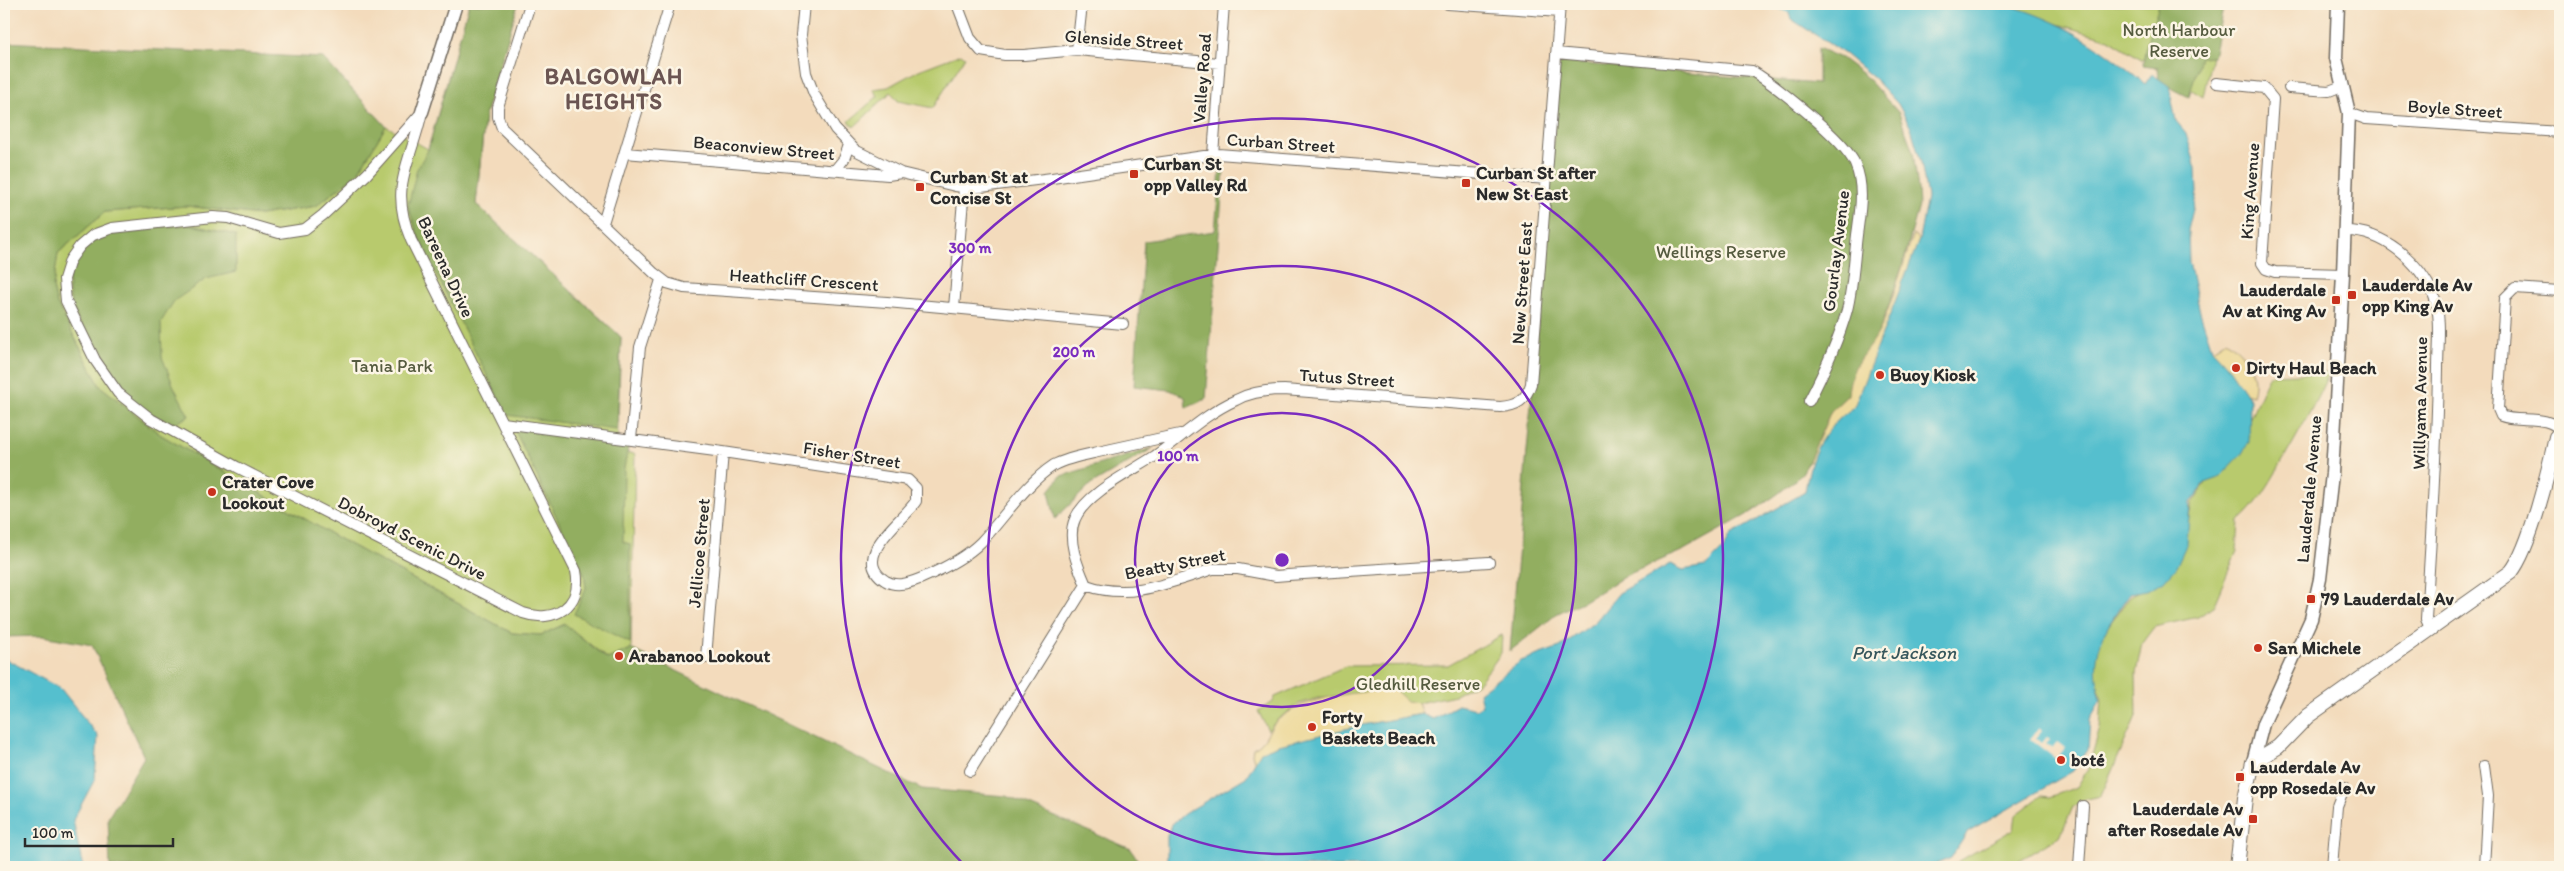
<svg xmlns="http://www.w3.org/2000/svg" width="2564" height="871" font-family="Itim,sans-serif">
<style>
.green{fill:#b8ca6d;stroke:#727a4c}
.forest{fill:#92ae60;stroke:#5e6c46}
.sand{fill:#eeda9e;stroke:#8c8264}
.water{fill:#54bfce;stroke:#40757c}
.pier{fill:#f3dbbc}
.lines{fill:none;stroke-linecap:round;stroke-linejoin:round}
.stream{stroke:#54bfce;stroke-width:3}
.minor-casing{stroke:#71695e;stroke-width:12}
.tertiary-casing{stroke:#71695e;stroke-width:15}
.secondary-casing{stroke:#71695e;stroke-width:16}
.minor{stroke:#fff;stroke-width:10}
.tertiary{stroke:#fff;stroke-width:12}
.secondary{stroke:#fff;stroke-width:14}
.ring{fill:none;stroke:#7b2cbf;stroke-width:2.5}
.poi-dot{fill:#c8321e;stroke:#fcf5e5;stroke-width:2}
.labels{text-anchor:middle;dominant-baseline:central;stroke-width:5;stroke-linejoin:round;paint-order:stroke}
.park-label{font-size:18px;fill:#555b3f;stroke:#fcf5e5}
.street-label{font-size:18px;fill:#2b2b2b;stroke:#fcf5e5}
.poi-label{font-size:18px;font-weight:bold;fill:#2b2b2b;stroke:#fcf5e5;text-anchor:start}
.water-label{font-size:19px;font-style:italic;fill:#37575c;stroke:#fcf5e5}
.district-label{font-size:22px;font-weight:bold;letter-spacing:1px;fill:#6b5552;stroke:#fcf5e5}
.centre{fill:#7b2cbf;stroke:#fcf5e5;stroke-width:2.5}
.ring-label{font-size:15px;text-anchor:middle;font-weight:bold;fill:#7b2cbf;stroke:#fcf5e5;stroke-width:5;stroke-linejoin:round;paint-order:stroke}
</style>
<rect width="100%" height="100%" fill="#fcf5e5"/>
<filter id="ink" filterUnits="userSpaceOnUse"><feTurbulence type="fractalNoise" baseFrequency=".02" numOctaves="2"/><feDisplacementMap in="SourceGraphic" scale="10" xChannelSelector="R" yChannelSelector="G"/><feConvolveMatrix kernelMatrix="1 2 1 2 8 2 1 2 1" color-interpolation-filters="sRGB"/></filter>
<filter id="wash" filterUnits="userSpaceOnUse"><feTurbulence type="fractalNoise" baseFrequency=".0096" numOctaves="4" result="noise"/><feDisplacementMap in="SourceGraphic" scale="20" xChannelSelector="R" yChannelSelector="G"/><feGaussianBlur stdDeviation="1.12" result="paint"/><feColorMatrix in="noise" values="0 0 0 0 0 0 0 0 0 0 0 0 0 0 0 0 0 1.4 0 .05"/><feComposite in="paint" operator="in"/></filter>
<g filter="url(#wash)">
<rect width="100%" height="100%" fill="#f3dbbc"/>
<path class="green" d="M469,4H518L485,115L476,204L621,337L617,451L635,454L631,649L608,659L565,624L541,635L512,633L336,537L161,435L100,386L57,304L53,287L58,253L105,212L187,206L260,215L316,206L357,174L386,126L428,149Z
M1989,4H2223L2203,97L2109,39Z
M961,54L965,57L933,108L898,101L891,92L854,127L849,121L878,96L873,89L888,87L919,70Z
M2329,373C2315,404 2299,433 2282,462C2269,484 2258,505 2239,521L2237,551L2213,607L2198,617L2154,627L2142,643L2136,673L2137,714L2101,796L2086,799L2073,807L2060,836L2008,867H1949L2014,829L2016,815L2041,796L2050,797L2077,787L2088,769L2100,728L2102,697L2094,676L2093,658L2106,629L2130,596L2167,577L2181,554L2192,503L2248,422L2269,375Z
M1502,635L1501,653L1491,667L1479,682L1455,695L1418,703L1318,698L1299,704L1278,719L1268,730L1258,711L1273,702L1275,697L1346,666L1448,665Z"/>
<path class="forest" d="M469,4H518L485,115L476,204L621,337L617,430L507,415L421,244L408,206L417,169L428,150Z
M2159,4H2224L2213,56L2200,57L2189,97L2159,82L2158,67L2143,65L2145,49Z
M4,42L323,58L386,126L357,174L316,206L260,215L187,206L105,212L58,253L53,287L57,304L100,386L161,435L336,537L512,633L541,635L565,624L607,659L631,649L922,789L1006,796L1131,849L1142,867H110L108,818L144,757L92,645L43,636L4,637Z
M1818,48L1841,58L1865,76L1899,113L1913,152L1918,189L1919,205L1903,264L1882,325L1848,395L1831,411L1809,461L1801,475L1779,493L1752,512L1684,550L1627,575L1584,601L1558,613L1510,651L1560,62L1818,84Z
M1220,170H1224L1206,399L1186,408L1185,397L1170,390L1134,386L1144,241L1215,231Z
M192,225L236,235V272L206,279L174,301L161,322L162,357L174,387L189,416L172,425C154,416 136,406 121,391C110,380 74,317 71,302C68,289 67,269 74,257C90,226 162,227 192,225Z
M519,428L629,443L624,468L623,542L630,544V643L574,614L586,588L584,574L516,433Z
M1153,448L1089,486L1055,519L1049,491L1061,476Z"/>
<path class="sand" d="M1913,235L1919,240L1887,359L1816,464L1809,461L1831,411L1848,395C1851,357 1870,354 1883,323C1894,295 1903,265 1913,235Z
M2226,340C2243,352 2260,372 2252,395L2244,393L2211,350Z
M1394,689L1407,701L1418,703L1422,714L1362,725L1262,752L1255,764L1252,754L1253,748C1267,743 1268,726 1280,718C1313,693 1355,694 1394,689Z"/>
<path class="water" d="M1797,4H2004C2061,20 2101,46 2145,84L2152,74L2169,86L2176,121L2186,133L2196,168L2197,193L2188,230L2189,262L2200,312L2212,349L2226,364L2250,400L2249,442L2241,455L2219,478L2205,483L2190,503L2187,543L2176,567L2164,581L2147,590L2130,593C2104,630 2088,653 2101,699L2090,719L2088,750L2073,771L1967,833L1951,858L1931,866L1170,867L1167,861V835L1172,824L1184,814L1246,777L1261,752L1279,745L1362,725L1422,714L1433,719L1458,705L1476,709L1482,705L1479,693L1521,661L1560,647L1595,622L1619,593L1670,564L1683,570L1706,566L1724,548L1731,535L1805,492C1811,453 1821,431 1854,407L1919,240L1927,197L1921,162L1911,128L1898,104L1875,79L1845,54L1791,19L1788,11Z
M4,658L61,689L98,736L95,779L73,820L83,867H4Z"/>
<path class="pier" d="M2039,728L2042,731L2036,738L2042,743L2047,737L2050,739L2046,743L2052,748L2057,742L2065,748L2056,759L2030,739Z"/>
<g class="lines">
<path class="stream" d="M1771,4L1788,11"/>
</g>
</g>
<g filter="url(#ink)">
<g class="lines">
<g class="minor-casing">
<path id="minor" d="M530,4L498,107V117L502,128L654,273L667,283L684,288L887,302L1123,324
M804,4L801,35L806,73L814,94L835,129L855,150L901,173L955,186L973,188L1052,178L1218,154L1547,179
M957,4L970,38L981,51L1005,55H1024L1077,50L1219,63
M1448,4L1559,12
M1077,50L1082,4
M1556,53L1752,71C1775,85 1845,140 1855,164C1865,187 1860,212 1857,235C1854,260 1853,287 1847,310C1838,342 1824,372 1809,401
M2216,83L2264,88L2273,99L2262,263L2266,269L2275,272L2343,274
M2289,88L2329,91L2342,86
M422,112C411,164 388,185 411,240L576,571C583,606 554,624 523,613L237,467L151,419L118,393L95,360L66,301L64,279L70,260L80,246L93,235L112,228L213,217L228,218L279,233L305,229L323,215L367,174Z
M2349,113L2366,119L2560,132
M625,153L888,175L901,173
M1213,155L1224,4
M835,170L844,159L849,145
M603,223L670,4
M2344,231C2383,230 2419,261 2434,296C2442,317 2438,347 2438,368C2437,452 2431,536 2426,619L2430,628
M2560,291L2515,288L2505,298L2498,409L2501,416C2518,423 2550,414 2560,431
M954,308L964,188
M503,423L723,452L908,480L916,488V501C904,520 848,557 886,581C898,588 911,582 922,578C943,569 965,558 981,542C1004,518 1025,484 1054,465C1067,458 1084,455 1098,452C1125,446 1152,440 1180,434
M631,439L640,347L661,280
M1086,585C1078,567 1066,539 1075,519C1086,493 1131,472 1155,456C1182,437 1205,414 1236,400C1251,392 1267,390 1284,390L1500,407C1517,406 1526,400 1531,384L1560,4
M706,658L723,452
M2484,766L2488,796L2484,867
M970,771L1086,585C1130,601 1171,582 1213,569H1238L1276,576L1288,575L1489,562
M2079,867L2083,806
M2332,867L2337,806L2344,788"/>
</g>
<g class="tertiary-casing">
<path id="tertiary" d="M422,112L456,4
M2253,762L2263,724L2311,619L2320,579L2332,474L2343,274L2349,113L2336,58L2338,4"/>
</g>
<g class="secondary-casing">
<path id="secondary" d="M2237,867L2245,798L2253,762L2278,747L2308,716L2511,572C2530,549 2549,469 2556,437L2560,433"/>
</g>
<use href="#minor" class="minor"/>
<use href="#tertiary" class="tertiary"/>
<use href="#secondary" class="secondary"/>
</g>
</g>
<g class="ring">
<circle cx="1282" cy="560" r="147"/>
<circle cx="1282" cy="560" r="294"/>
<path d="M965 866A441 441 0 1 1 1599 866"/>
</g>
<g class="poi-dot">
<rect x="1129" y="169" width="10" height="10" rx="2.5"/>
<rect x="1461" y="178" width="10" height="10" rx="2.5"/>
<rect x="915" y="182" width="10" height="10" rx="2.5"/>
<rect x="2347" y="290" width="10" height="10" rx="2.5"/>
<rect x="2331" y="295" width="10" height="10" rx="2.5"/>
<circle cx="2236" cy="368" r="5"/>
<circle cx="1880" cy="375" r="5"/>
<circle cx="212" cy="492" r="5"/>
<rect x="2306" y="594" width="10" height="10" rx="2.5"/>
<circle cx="2258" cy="648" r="5"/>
<circle cx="619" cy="656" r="5"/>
<circle cx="1312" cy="727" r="5"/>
<circle cx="2061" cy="760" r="5"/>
<rect x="2235" y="772" width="10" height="10" rx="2.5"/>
<rect x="2248" y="814" width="10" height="10" rx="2.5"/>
</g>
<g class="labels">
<g class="park-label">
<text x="2179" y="30">North Harbour<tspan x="2179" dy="21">Reserve</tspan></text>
<text x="1721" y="252">Wellings Reserve</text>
<text x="392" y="366">Tania Park</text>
<text x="1418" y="684">Gledhill Reserve</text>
</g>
<g class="street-label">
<text transform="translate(1124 40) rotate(4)">Glenside Street</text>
<text transform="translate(1202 78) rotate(-86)">Valley Road</text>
<text transform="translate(2455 109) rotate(4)">Boyle Street</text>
<text transform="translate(1281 143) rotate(4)">Curban Street</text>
<text transform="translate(764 148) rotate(5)">Beaconview Street</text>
<text transform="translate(2250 191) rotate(-86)">King Avenue</text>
<text transform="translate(1836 251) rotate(-83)">Gourlay Avenue</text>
<text transform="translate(446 267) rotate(65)">Bareena Drive</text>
<text transform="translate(804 280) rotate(4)">Heathcliff Crescent</text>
<text transform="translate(1522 283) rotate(-86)">New Street East</text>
<text transform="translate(1347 378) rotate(4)">Tutus Street</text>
<text transform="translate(2420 403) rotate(-89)">Willyama Avenue</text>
<text transform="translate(852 455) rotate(9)">Fisher Street</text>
<text transform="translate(2309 489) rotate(-85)">Lauderdale Avenue</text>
<text transform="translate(412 538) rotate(27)">Dobroyd Scenic Drive</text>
<text transform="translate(699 553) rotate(-85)">Jellicoe Street</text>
<text transform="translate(1175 564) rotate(-11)">Beatty Street</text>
</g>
<g class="poi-label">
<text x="1144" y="164">Curban St<tspan x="1144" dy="21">opp Valley Rd</tspan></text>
<text x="1476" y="173">Curban St after<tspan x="1476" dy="21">New St East</tspan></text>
<text x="930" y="177">Curban St at<tspan x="930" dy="21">Concise St</tspan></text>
<text x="2362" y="285">Lauderdale Av<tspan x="2362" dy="21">opp King Av</tspan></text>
<text x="2326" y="290" text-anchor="end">Lauderdale<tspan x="2326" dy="21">Av at King Av</tspan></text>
<text x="2246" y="368">Dirty Haul Beach</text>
<text x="1890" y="375">Buoy Kiosk</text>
<text x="222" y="482">Crater Cove<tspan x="222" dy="21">Lookout</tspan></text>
<text x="2321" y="599">79 Lauderdale Av</text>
<text x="2268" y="648">San Michele</text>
<text x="629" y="656">Arabanoo Lookout</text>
<text x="1322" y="717">Forty<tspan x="1322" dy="21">Baskets Beach</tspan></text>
<text x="2071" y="760">boté</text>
<text x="2250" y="767">Lauderdale Av<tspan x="2250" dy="21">opp Rosedale Av</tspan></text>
<text x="2243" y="809" text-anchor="end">Lauderdale Av<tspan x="2243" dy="21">after Rosedale Av</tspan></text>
</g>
<g class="water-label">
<text x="1904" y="652">Port Jackson</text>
</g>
<g class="district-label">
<text x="614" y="76">BALGOWLAH<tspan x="614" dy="25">HEIGHTS</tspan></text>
</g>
</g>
<circle cx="1282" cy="560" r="8" class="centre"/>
<g class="ring-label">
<text x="970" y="253">300 m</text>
<text x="1074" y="357">200 m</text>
<text x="1178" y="461">100 m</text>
</g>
<rect width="2564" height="871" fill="none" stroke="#fcf5e5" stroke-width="20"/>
<path d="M25 838v8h148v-8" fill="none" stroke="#2b2b2b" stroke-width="2.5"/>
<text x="32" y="838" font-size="15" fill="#2b2b2b" stroke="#fcf5e5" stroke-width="4" paint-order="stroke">100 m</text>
</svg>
